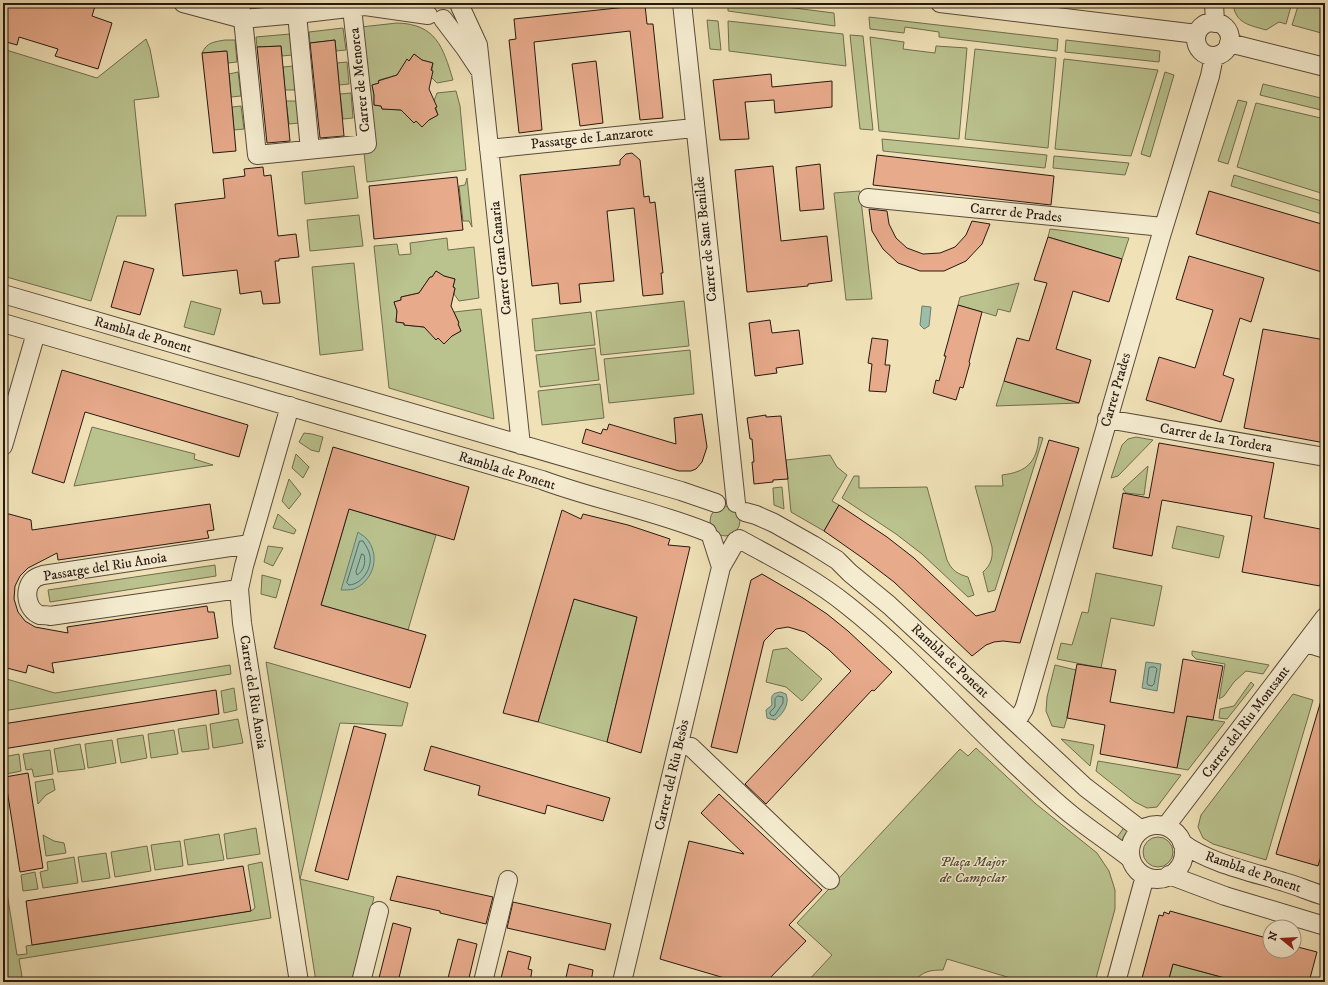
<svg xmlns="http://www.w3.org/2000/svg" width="1328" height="985" font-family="'IM FELL DW Pica',serif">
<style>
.green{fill:#bac28e;stroke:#706d50}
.water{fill:#9bbea9;stroke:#6d7c6c}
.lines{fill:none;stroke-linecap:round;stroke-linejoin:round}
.shore{stroke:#616b5d;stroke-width:1}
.building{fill:#e7aa8b;stroke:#271811}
.minor-casing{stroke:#594a3a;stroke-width:20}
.minor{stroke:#f5ecd0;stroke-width:18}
.labels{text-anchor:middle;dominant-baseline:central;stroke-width:3;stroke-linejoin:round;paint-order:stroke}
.street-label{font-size:14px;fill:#271811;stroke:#f5ecd0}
.park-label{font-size:14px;font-style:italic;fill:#534b36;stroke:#f5ecd0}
</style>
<rect width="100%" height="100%" fill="#f0e1b7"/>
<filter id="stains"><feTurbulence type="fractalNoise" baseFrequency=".005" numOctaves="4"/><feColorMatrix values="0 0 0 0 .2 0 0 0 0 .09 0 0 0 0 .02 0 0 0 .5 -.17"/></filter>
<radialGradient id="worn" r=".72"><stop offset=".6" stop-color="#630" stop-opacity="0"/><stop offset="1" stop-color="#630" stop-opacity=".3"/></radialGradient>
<path class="green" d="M728,3H754L834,13L835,26L728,11Z
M1233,3H1292L1286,24L1279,22L1266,30C1250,25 1235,24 1233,3Z
M1299,3L1325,4V34L1292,25Z
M869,17L1058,39L1057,51L939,37V32L905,27L904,33L870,29Z
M707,20L718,21L721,50L710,49Z
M728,21L843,34L846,66L729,51Z
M397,23C436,24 443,47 453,80L437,83L431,77L433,63L422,60L414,54L409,61L407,60L397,75L379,80V83L372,85L374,95V105L381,106L382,109L401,110L414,123L416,121L422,127L429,120L438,115L434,101L437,93L456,91L460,106L466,170L367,182L364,152L373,151L361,27Z
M343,28L346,50L336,51L335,40L310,43L309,32Z
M290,34L292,55L282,56L281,46L257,47L256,37Z
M850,35L863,36L873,130L860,129Z
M870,37L904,42L903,49L935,53L936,46L967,48L959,139L879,131Z
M146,39L150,49L159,97L134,100L146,216H117L91,301L3,276V49L97,78Z
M225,40H235L237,62L228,63L226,51L202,53C207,42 214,42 225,40Z
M1066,40L1160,51L1159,62L1065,52Z
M975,49L1056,58L1048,148L965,139Z
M1064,59L1158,70L1131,156L1055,149Z
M347,62L349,84L339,85L337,63Z
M293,66L295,90H285L283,67Z
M238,72L241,96L231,97L229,74Z
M1165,72L1174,75L1150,157L1141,154Z
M1263,84L1325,99V111L1260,95Z
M351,93L353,118L343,119L340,94Z
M1238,100L1247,102L1228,164L1218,161Z
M286,101H296L299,123L289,124Z
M1256,103L1325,119V175L1321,193L1237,167Z
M241,106L244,129L234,130L232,107Z
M882,139L1047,155L1045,168L883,151Z
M1054,156L1129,163L1125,175L1053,168Z
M354,166L358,198L305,204L302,172Z
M1234,175L1325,202V215L1231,186Z
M467,178L472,227L469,221H463L459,186L465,185Z
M860,191L872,299L846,300L834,193Z
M359,215L363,246L310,251L307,220Z
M1050,229L1129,238L1122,259L1048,237Z
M447,238L448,250L474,247L479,298L459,301L454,294L455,288L453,287L455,279L444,276L436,271L432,277H430L419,293L401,297V300L394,302L397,311L396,322L404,323V325L424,327L436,339L438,338L444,344L452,336L461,331L458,324L459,323L454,312L481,309L494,419L389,388L374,246L397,244L399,255L411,254L410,243Z
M354,263L363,350L320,355L312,267Z
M1019,283L1010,312L998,309L996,316L958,305L960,297Z
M191,301L221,309L214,335L184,327Z
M684,301L689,346L601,355L596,311Z
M591,312L595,345L535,351L532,319Z
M595,348L599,380L540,387L536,355Z
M690,350L694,394L609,403L604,359Z
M1004,381L1079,403L996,406Z
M600,384L604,418L542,425L538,391Z
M92,427L195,454L194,459L213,465L74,486Z
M304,433L312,434L323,437L319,452L311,450L299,442Z
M1039,437L1043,438L995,590L988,592L983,572C991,565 993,558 992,547L975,486H1003L1002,475C1027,472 1037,462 1039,437Z
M1136,437L1153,440L1118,476L1111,478L1122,445L1128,439Z
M296,454L309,467L303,478L292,468Z
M830,455L837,467L847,475L832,501L839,505L824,531L791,512L786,460Z
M1148,466L1144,495L1126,493L1123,489Z
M854,476H859V488L927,487L947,560C952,571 958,574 968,577L974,595L968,597L922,554L896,534L842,498Z
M289,479L301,494L289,509L282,501Z
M782,487L784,509L774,505L773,488Z
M710 521a15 15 0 1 1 30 0a15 15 0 1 1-30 0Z
M349,509L436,535L408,630L321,605Z
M278,514L296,530L294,534L273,528Z
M1177,526L1224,536L1219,558L1172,548Z
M268,546L283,548L273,566L264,562Z
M215,565L216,576L50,602L48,590Z
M1096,573L1162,586L1154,626L1111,618L1101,668L1057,659L1061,643L1072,645L1082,612L1088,613Z
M262,575L281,580L276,598L261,594Z
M574,599L637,617L607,742L538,722Z
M787,648L822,679L802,701L786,687L766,682L773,650Z
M1192,651L1269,665L1263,674L1246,671L1234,682L1224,696L1219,699L1225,664L1196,659L1192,655Z
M266,662L408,703L402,726L340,723L300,879L374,897L354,982H316Z
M230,665L231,674L3,711V678L55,693Z
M1055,665L1076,670L1067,718L1064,728L1052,726L1046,711L1047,697Z
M1251,682L1254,685L1227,719L1219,718L1220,709L1234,706Z
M234,688L237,710L224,713L221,691Z
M1293,694L1313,700L1266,860L1213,844L1203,838L1198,827L1201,815Z
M1187,716L1225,722L1188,770L1177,768Z
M238,719L243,743L213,748L210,724Z
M206,725L209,749L182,752L178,729Z
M174,730L178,754L151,758L148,734Z
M143,735L147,758L121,763L117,739Z
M1061,739L1094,745L1090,766Z
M112,740L116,763L88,768L85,744Z
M80,744L85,769L58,772L54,749Z
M976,748L1036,804L1097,853L1109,871L1115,890V909L1095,982H1024L947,959L943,970C931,970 922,971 914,982H807L832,955L797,923L960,749L968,756Z
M50,750L53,774L34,777L32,769L26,770L23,754Z
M19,754L21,771L6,774L3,757Z
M1098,761L1181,775L1157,807L1147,808L1135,802L1096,771Z
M53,779L55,790L46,795L38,804L35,782Z
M1127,823L1132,830L1124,842H1121L1116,839Z
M256,828L260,854L227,859L224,834Z
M219,834L224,860L188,865L184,840Z
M43,835L54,841L64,843L66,853L46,856Z
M1143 852a15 15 0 1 1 30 0a15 15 0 1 1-30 0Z
M180,841L183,866L155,870L151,845Z
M147,846L151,871L115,877L111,852Z
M106,853L110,878L82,882L78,857Z
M74,857L78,883L43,888L40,872L48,870L47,862Z
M262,862L271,918L19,959L23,982H3V868L17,955L27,954L26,946L251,911L255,908L248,865Z
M35,872L38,889L23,891L21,875Z
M1173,964L1240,982H1168Z"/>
<path class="water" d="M922,306L931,307L929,326L924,329L920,325Z
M358,532C360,534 364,536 366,538C381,554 374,581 354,589C350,590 345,590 341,590Z
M1146,662L1161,664L1157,691L1142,688Z
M781,692L786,694C790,704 783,714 775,720L767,718L766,710L772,705C771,696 771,693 781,692Z"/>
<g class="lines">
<path class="shore" d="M360,541H363C366,546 369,550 370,556C372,569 362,584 349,585L347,583Z
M362,554L364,555C366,562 364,571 357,575L356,572Z
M1151,667H1155L1157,669L1154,684L1152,686L1148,685L1147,683L1149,668Z
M778,696L783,697V703L775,715L772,716L770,714V712L775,707V699Z"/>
</g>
<path class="building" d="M3,3H96L92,16L112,23L98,69L55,56L58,49L19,37L17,45L3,41Z
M645,5L647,24H653L663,118L640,120L630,31L534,42L542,130L519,133L509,40L516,39L514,19Z
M335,40L344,136L320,138L310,43Z
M281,46L290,141L267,143L257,47Z
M227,51L236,151L213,153L202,53Z
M414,54L422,60L433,63L431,70L433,71L429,89L437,107L435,108L438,115L429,120L422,127L416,121L414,123L401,110L382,109L381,106L374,105V95L372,85L379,83L378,81L397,75L407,59L409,61Z
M596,61L603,123L580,126L572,64Z
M771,74L772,87L832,81V107L775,113L774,100L745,102L749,139L720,140L713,80Z
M632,153L640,160L644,197L649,196L650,203L655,202L663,273H661L663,294L643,296L634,208L607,211L614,281L579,284L581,302L560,304L558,283L532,286L520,175L620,165V160L626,154Z
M877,155L1054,176L1051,205L873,185Z
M820,164L824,209L800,211L796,167Z
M773,166L781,241L827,236L832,281L808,284V286L747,292L735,170Z
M263,167L264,176L271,175L278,236L296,234L299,257L279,259V261H275L280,303L263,304L261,291L240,294L237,270L183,276L175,204L225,198L223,179L245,176L244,169Z
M457,177L463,230L374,239L369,186Z
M1209,191L1325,225V273L1196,234Z
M869,209L887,211L889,224L896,238L907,248L923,254L940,253L955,247L966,235L972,221L990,224L982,244L966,261L944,271H920L898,263L883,249L872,231Z
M1048,237L1122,259L1109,302L1073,291L1056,349L1091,360L1079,403L1004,381L1017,338L1029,341L1047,283L1034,280Z
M1189,256L1264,278L1251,322L1240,318L1223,375L1234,379L1221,422L1146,400L1159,357L1195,368L1213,310L1176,299Z
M124,261L154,269L140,315L111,307Z
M436,271L444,276L455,279L453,287L455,288L451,306L459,323L458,324L461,331L452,336L444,344L438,338L436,340L424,327L404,325V323L396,322L397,311L394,302L401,300V297L419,293L430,277H432Z
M958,305L982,312L969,362L970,363L963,388L960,387L956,400L933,393L936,380L939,381L946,356H944Z
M770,320L772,333L799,330L803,364L776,368L777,373L755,376L749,323Z
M1263,329L1325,340V443L1244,428Z
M872,338L888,340L885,365H890L886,392L869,391L872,364L868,363Z
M62,370L248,425L239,457L85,412L64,483L32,473Z
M702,414L707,447L702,462L696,469L691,471H679L582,443L586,429L601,434L603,429L607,430L609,424L676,444L674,418Z
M766,415V417L781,416L788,479L773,480V482L754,484L752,462H754L752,439H750L747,418Z
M1049,440L1079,448L1020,643L1003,641L994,642L986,645L972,656L894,582L864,559L824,531L839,505L887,537L914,558L976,616L995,611Z
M1159,443L1274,463L1264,518L1325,530V552L1320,586L1242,572L1252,516L1162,500L1152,556L1113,548L1123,493L1149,498Z
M333,447L469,487L454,540L349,509L321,605L426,635L410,688L274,648Z
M210,504L214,530L207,531L209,538L58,560L57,553L28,568L20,576L15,586L14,599L18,612L25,621L35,627L68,633L67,627L207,606L208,612H214L218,638L52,663L54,673L28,665L26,673L3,667V515L9,514L31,520L32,530Z
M562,510L581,519L583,514L628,525L670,539L668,545L690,547L641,753L607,742L637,617L574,599L538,722L503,713Z
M762,574L803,598L827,614L848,631L892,672L874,691L872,690L766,804L745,784L851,671L829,650L805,632L788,627L776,629L764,641L737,753L711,747L751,580Z
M1183,659L1223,666L1213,720L1187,716L1177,768L1100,754L1105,725L1067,718L1077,664L1116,670L1110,702L1174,713Z
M216,690L219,714L3,749V724Z
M1322,697H1325V843L1318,866L1276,854Z
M354,726L386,734L348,880L315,871Z
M431,746L610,798L603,821L547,805L545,814L478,795L480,786L424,770Z
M28,773L43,868L20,872L5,777Z
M719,794L822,890L789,925L806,941L766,982H738L660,959L689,841L744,854L701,813Z
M243,866L251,911L32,945L26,901Z
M397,876L493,897L486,924L440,913V911L390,900Z
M513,902L611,924L605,950L507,928Z
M1170,911L1270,939V951H1294V946L1317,952L1309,982H1240L1173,964L1168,982H1141L1159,915L1163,916L1164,912L1169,914Z
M393,923L411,928L398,982H378Z
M458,939L477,944L468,982H447Z
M508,951L531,957L528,969L532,970L530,982H500Z
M569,964L593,970L591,982H565Z"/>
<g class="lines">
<g class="minor-casing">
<path id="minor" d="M183,3L243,19L297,14L365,6L380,3
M239,3L243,19L257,155L367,144L352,8
M682,3L736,503
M940,3L1197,34
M1214,3L1215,23
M365,6L428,15
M460,6L478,45L521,445
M297,14L310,150
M443,19L465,48L479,69
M1196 39a17 17 0 1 1 34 0a17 17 0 1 1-34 0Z
M1229,43L1325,67
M489,149L694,128
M868,198L1163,227
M3,294L681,491L716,503
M3,323L542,480C596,500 653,510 707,532
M290,406L244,566L239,589L242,623L299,982
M1107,419L1325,457
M3,446L36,333
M745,512L756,515L774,523L813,545L837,560L850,573L889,605L1085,787L1141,830
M712,539L721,567
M739,539C776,559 815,579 847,605C914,658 969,723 1032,780C1045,792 1059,805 1073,816C1092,831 1112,844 1131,859
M239,589L50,616C47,615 43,615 40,615C26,610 23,588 34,579C36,577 40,576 43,575L250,544
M1306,643L1325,649
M1016,722L1024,709L1026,703L1161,236L1210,76L1214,56
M679,744L691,747L830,880
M1130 852a27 27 0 1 1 54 0a27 27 0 1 1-54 0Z
M1166,826L1325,617
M1182,843C1209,863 1252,872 1284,882C1298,886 1311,892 1325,896
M1169,875L1225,896L1325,926
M361,982L379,911
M483,982L508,880
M622,982L721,567L736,541
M1116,982L1145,876"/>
</g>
<use href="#minor" class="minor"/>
</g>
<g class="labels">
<g class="street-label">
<text transform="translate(360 80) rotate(-96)">Carrer de Menorca</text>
<text transform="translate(592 138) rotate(-6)">Passatge de Lanzarote</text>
<text transform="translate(1016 213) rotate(6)">Carrer de Prades</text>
<text transform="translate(706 239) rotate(-96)">Carrer de Sant Benilde</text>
<text transform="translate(501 258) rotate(-96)">Carrer Gran Canaria</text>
<text transform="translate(143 335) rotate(16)">Rambla de Ponent</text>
<text transform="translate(1116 390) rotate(-74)">Carrer Prades</text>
<text transform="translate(1216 438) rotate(10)">Carrer de la Tordera</text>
<text transform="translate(507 471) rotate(17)">Rambla de Ponent</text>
<text transform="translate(105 567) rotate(-9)">Passatge del Riu Anoia</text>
<text transform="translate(950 661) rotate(43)">Rambla de Ponent</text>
<text transform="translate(253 692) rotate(81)">Carrer del Riu Anoia</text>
<text transform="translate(1246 722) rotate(-53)">Carrer del Riu Montsant</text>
<text transform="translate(672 775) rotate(-77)">Carrer del Riu Besòs</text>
<text transform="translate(1253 872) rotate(19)">Rambla de Ponent</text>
</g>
<g class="park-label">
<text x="973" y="862">Plaça Major<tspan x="973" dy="16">de Campclar</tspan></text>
</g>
</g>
<rect width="1328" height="985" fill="none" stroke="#f0e1b7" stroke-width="16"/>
<rect x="4" y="4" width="1320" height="977" fill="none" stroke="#271811" stroke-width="2"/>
<rect x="8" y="8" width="1312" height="969" fill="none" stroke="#271811"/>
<g transform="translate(1282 939) rotate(288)"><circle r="19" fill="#f5ecd0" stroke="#a39784"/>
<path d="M0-3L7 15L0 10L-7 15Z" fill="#8f2418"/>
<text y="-6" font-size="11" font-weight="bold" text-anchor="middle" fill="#271811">N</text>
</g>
<rect width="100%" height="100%" filter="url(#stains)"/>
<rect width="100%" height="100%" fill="url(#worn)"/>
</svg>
